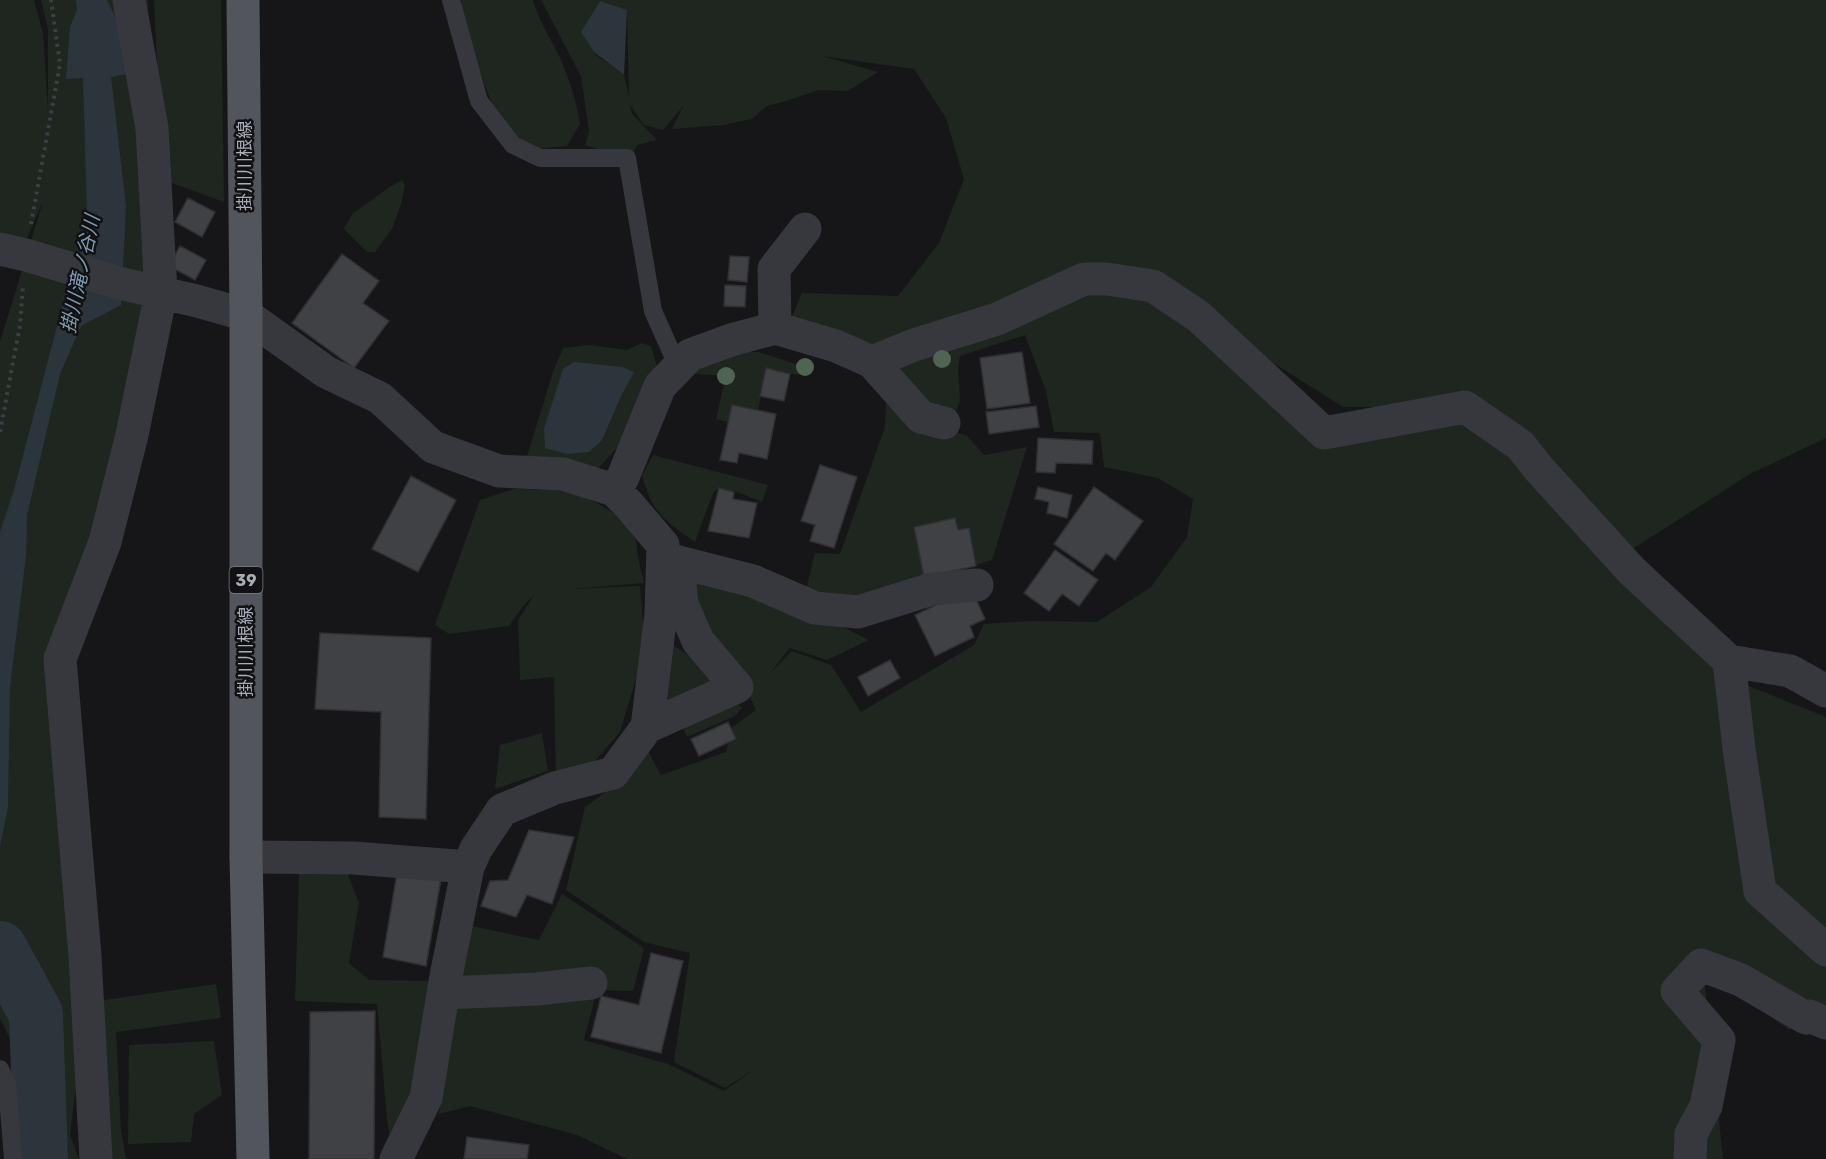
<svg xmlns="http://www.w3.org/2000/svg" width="1826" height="1159" font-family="Rubik,'Noto Sans JP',sans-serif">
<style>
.green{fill:#1e261f;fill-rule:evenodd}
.water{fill:#2c353c}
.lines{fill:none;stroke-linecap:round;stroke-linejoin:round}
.river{stroke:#2c353c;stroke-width:54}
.building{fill:#404145;stroke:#303034;stroke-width:1.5}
.path{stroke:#3d3f44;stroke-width:4;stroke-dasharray:3 4.5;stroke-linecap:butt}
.lane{stroke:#37383d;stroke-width:18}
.street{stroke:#37383d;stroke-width:33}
.primary{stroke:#53555c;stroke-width:33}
.tree{fill:#506452}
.labels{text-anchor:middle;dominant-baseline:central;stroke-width:5;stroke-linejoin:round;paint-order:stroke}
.shield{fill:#111113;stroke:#7b7e86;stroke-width:1.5}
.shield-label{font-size:16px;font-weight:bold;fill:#a8adb8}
.street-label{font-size:18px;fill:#a8adb8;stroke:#111113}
.water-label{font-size:20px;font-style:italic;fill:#7f9bb3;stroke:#111113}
</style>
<rect width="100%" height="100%" fill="#161618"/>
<path class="green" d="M0,0H34L43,34L48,111V29L41,0H148L152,165L158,86L154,0H221L224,202L153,176L161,293L73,673L87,999L70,1135L79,1159H24L26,1135L22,1065L0,1018V342L43,201L26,241L0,235Z
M461,0H533C539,22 552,40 561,60C571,83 576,101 580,124L567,146L536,149L499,124L467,35Z
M541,0H1826V438L1750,474L1620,557L1731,679L1826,717V1023L1809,1016L1789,1030L1703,967L1723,1159H627L577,1135L470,1106L439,1114L466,925L539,940L562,894L644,948L633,991L597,990L584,1040L668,1064L724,1091L755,1069L725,1088L674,1062L690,953L644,942L566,890L585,807L618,783L648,751L661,775L726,752L731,728L756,710L746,689L708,660L685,578L827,619L869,640L827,660L790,648L769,674L792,651L831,665L861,712L974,645L984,624L1030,621L1097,622L1151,587L1187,537L1193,499L1158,478L1104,467L1100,433L1054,432L1046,391L1025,335L960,356L958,368L960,400L955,414L913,396L784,335L802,293L898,296L939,243L964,179L946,118L914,69L822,56L878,72L848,91L819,90L786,101L767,106L752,119L724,125L672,129L684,105L663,130L644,125L630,105L632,114L657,140L637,145L630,159L585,145L589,131L581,76ZM600,1L627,11L629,97L624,75L596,55L582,33ZM1158,290L1343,407H1465L1324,433Z
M402,180L405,185L401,204L392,229L375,252H367L344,229L352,214L391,186Z
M642,343L651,346L658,370L636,422L616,449L594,473L527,456L553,372L563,348L589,345L627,350Z
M719,352H759L805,367L798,375L766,368L758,411L732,405L728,422L716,419L726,376L683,373Z
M887,380L953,431L967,436L984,455L1027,447L992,560L928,580L861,597L806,590L815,553L840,554L885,427Z
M653,455L768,485L762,502L735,491H728L719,488L713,493L695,542C664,520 653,514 642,476Z
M514,489L575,490L617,515L636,539L638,558L644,583L569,589L640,586L645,649L620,732L596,760L556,775L554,677L520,680L518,620L534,595L524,605L509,626L449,634L435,625L480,500Z
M672,644L689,656L742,708L735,716L687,737L677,715L662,711Z
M542,733L548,771L495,789L500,745Z
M346,870L359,903L349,963L369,980L436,981C424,1036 416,1095 391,1146L387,1119L377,1004L295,1001L299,873Z
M216,984L221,1018L116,1032L121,1129L126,1159H83L90,1002Z
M214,1041L222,1095L194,1114L191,1142L128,1144L129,1045Z"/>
<path class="water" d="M76,0H107L124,34L130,73L111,77L126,206L121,305L81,326L60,374L27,515L26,556L10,687L8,806L0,847V532L14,490L87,212L83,78L66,79L70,27L77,10Z
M600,1L627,10L624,75L594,52L581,32Z
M574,362L622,367L634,372L621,396L602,440L589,452L567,454L545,448L544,429L563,369Z"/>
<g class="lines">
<path class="river" d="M0,948L36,1014L41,1159"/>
</g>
<path class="building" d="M188,198L215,212L202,237L175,222Z
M180,246L206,260L195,280L169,266Z
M342,254L379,281L363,303L389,321L354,368L292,323Z
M730,256L749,257L747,282L728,280Z
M725,285L746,286L745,307L724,306Z
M1022,352L1030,403L987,409L980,358Z
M766,368L790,374L784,401L760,396Z
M732,405L776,414L767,459L739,453L737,463L720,460Z
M1036,406L1039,427L989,434L986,412Z
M1038,438L1093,441L1092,464L1056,463L1055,473L1036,472Z
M820,465L857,477L834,548L810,541L815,525L801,521Z
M411,476L456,500L418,572L372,549Z
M1038,487L1072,495L1067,518L1047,513L1049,502L1035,499Z
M1094,487L1143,521L1115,560L1106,553L1093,571L1054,544Z
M719,488L734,492L733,499L757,503L749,538L708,531Z
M955,518L958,530L969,528L976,566L924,577L914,527Z
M1055,550L1098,580L1079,606L1062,594L1049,611L1024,593Z
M971,588L985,619L970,626L974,637L935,656L915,615Z
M320,633L431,638L426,819L379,817L381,712L315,709Z
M890,660L900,678L868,696L858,677Z
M728,722L736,739L699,756L691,739Z
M529,830L574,837L552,904L527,895L516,917L481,906L490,881L508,880Z
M397,873L441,879L426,966L383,957Z
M651,953L683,961L661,1053L591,1037L601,996L639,1005Z
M375,1011L374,1159H309L310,1012Z
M467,1137L529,1145L527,1159H464Z"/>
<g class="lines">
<path class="path" d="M31,224L60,64L51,0
M0,432L20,325L23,285"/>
<path class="lane" d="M451,0L479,101L513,145L540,158H627L653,311L678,367
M0,1069L7,1084L13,1159"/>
<path class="street" d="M0,249L26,255L119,283L197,301L246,315L326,372L380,398L433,447L499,471L563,474L614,490L623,477L660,386L690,355L731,340L775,328L836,346L872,362L914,345L997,319L1084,279H1107L1153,286L1198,316L1324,433L1465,407L1520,445L1540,470L1632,571L1729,661L1790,671L1826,691
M775,328L774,269L805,229
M872,362L921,417L944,423
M663,558L753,581L815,608L858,612L932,589L977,585
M1729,661L1739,749L1760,891L1826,950
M647,727L737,687L698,641L682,604L678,566
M246,857L354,858L468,867
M443,993L537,989L591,983
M96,1159L85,956L60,659L105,542L132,435L161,293L152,128L129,0
M396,1159L426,1098L446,976L468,867L476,849L502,810L555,788L613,773L647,727L661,614L663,545L629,505L614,490
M1690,1159L1691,1134L1706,1106L1719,1040L1677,991L1701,965L1741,980L1806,1018L1809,1016L1826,1023"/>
<path class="primary" d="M243,0L246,315V857L253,1159"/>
</g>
<g class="tree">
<circle cx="942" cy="359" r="9"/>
<circle cx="805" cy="367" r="9"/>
<circle cx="726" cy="376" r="9"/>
</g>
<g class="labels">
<rect class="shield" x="229.5" y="567" width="33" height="26" rx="4.5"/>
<g class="shield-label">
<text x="246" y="580">39</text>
</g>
<g class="street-label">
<text transform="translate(245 166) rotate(-90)">掛川川根線</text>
<text transform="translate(246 652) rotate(-90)">掛川川根線</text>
</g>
<g class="water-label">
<text transform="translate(80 274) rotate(-78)">掛川滝ノ谷川</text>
</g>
</g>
</svg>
